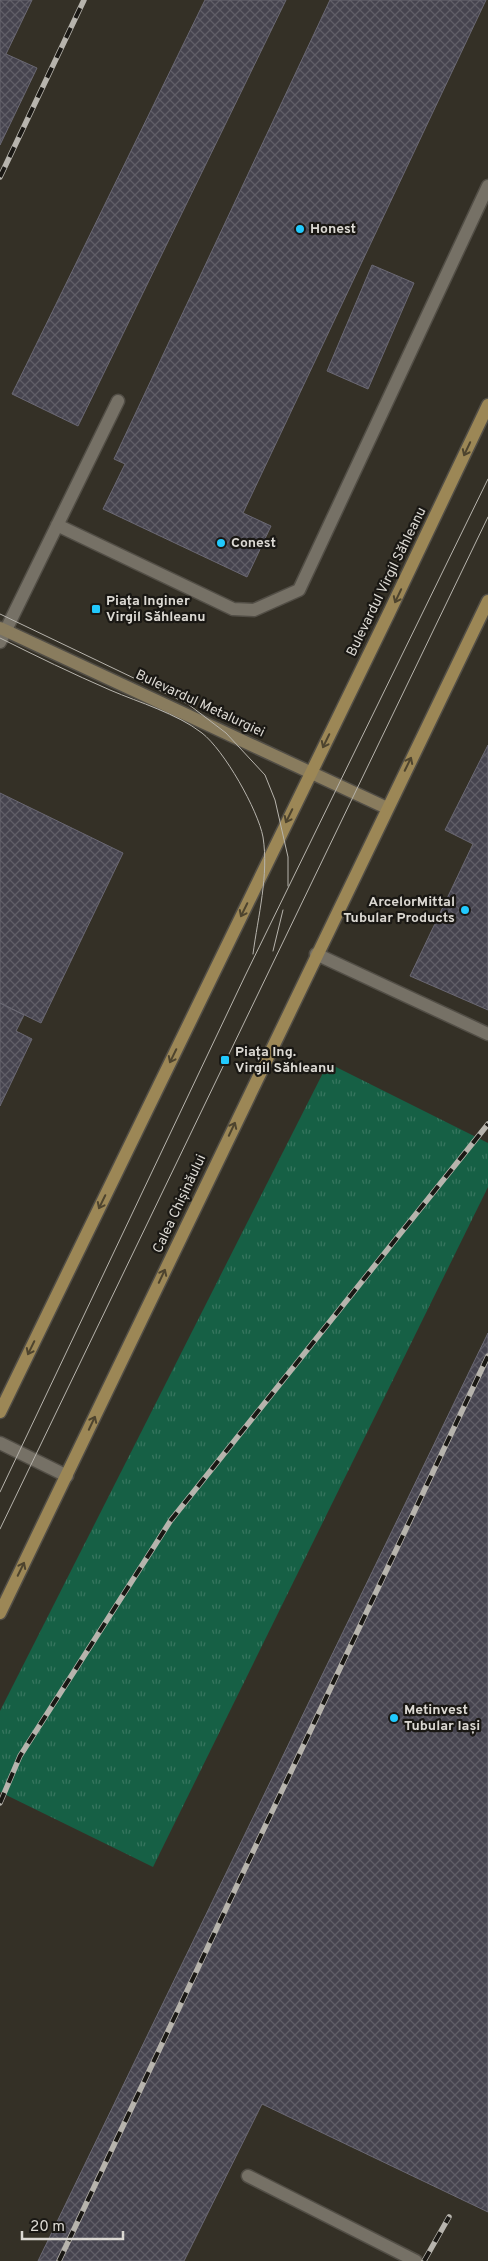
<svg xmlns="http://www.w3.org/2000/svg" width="488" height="2261" font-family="Overpass,sans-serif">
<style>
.grass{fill:url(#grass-tufts)}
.building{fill:url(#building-cross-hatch);stroke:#6a6873}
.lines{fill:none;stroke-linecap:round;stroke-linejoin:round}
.lane-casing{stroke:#524e46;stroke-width:15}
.secondary-casing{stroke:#524e46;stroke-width:15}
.primary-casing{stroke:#524e46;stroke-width:15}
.lane{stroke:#767166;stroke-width:12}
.secondary{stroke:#897c5e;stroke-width:12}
.primary{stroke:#9c8756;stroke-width:12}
.tram{stroke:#b7b4ad;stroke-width:1}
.rail-casing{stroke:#b7b4ad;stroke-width:5.5}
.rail{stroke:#1a1814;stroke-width:4;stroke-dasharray:11;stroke-linecap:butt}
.oneway{stroke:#4e442e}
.poi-dot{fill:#21c9fd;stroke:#1a1814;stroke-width:2}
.labels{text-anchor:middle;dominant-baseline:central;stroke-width:4.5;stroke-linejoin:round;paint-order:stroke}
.poi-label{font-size:14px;font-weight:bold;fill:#dcd9d3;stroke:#1a1814;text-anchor:start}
.street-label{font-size:14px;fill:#dcd9d3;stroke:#1a1814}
</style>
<defs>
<pattern id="grass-tufts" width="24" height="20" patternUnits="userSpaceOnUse" patternTransform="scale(1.25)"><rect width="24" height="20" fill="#166045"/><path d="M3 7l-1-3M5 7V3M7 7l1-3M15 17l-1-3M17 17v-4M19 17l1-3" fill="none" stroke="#37765f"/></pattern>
<pattern id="building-cross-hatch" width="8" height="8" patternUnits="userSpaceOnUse" patternTransform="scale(1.25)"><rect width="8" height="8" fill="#46444f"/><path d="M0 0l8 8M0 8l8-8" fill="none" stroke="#605e67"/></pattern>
</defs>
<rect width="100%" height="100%" fill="#343026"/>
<path class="grass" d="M328,1063L488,1143V1187L153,1867L0,1792V1711Z"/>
<path class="building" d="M0,0H32L6,54L37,68L0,145Z
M205,0H286L78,426L12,394Z
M330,0H486L243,513L271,526L247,577L103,509L125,464L114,459Z
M372,265L414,283L368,389L327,371Z
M488,745V1010L410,976L473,844L445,830Z
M0,793L123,853L41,1023L0,1003Z
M0,1003L24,1015L16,1031L32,1039L0,1106Z
M488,1333V2212L262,2104L184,2261H38Z"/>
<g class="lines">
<g class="lane-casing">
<path id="lane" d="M57,525L233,609L254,610L299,590L488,186
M0,642L118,401
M316,954L488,1034
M0,1443L67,1476
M248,2176L416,2261"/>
</g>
<g class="secondary-casing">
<path id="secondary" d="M0,628L387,808"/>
</g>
<g class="primary-casing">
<path id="primary" d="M0,1412L388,615L488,405
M0,1613L488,601"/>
</g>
<use href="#lane" class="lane"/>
<use href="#secondary" class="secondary"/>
<use href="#primary" class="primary"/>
<path class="tram" d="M0,614L188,704L226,733L265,775L275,800L288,857V886
M0,638C36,656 73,674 110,690C140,703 176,713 202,733C224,750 258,810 263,837C269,875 258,916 253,954
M273,951L283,910
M0,1492L245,976L488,479
M0,1529L488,517"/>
<g class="rail-casing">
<path id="rail" d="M0,177L84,0
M0,1803L20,1756L171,1520L488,1124
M59,2261L488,1356
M424,2261L449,2217"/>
</g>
<use href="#rail" class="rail"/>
</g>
<defs><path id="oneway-shaft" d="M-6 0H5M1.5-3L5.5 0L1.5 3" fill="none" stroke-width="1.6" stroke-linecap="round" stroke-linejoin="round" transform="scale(1.25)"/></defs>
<g class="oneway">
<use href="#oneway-shaft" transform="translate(467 449) rotate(115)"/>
<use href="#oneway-shaft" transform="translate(398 596) rotate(115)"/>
<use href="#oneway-shaft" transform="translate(326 741) rotate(116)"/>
<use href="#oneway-shaft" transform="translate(408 764) rotate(-64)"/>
<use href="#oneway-shaft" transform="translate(289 816) rotate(116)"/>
<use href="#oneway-shaft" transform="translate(244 910) rotate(116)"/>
<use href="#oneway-shaft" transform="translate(173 1056) rotate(116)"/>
<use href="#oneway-shaft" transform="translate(232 1129) rotate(-65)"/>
<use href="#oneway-shaft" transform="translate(102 1202) rotate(116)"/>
<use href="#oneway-shaft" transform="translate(162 1276) rotate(-65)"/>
<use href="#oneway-shaft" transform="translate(31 1348) rotate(116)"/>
<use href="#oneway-shaft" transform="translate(92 1423) rotate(-65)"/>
<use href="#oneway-shaft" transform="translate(21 1569) rotate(-64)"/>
</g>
<g class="poi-dot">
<circle cx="300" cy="229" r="5"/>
<circle cx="221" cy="543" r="5"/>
<rect x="91" y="604" width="10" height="10" rx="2.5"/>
<circle cx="465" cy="910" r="5"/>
<rect x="220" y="1055" width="10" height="10" rx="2.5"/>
<circle cx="394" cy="1718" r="5"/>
</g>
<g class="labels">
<g class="poi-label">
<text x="310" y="229">Honest</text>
<text x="231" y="543">Conest</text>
<text x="106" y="601">Piața Inginer<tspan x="106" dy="16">Virgil Săhleanu</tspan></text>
<text x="455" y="902" text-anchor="end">ArcelorMittal<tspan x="455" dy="16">Tubular Products</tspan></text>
<text x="235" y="1052">Piața Ing.<tspan x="235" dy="16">Virgil Săhleanu</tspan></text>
<text x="404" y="1710">Metinvest<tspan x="404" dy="16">Tubular Iași</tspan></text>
</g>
<g class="street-label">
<text transform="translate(387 582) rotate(-64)">Bulevardul Virgil Săhleanu</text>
<text transform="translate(200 704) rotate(25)">Bulevardul Metalurgiei</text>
<text transform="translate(180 1204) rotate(-65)">Calea Chișinăului</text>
</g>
</g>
<path d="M22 2231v8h101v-8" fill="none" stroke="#dcd9d3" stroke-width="2.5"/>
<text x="30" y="2231" font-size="15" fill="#dcd9d3" stroke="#1a1814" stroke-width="4" paint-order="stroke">20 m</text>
</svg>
